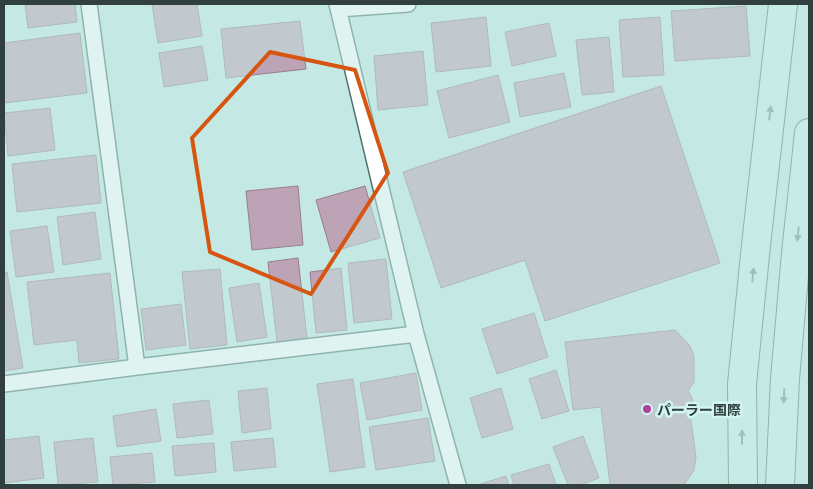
<svg xmlns="http://www.w3.org/2000/svg" width="813" height="489" font-family="Barlow,'Noto Sans JP',sans-serif">
<style>
.building{fill:#bda3b6;stroke:#977e8f}
.lines{fill:none;stroke-linecap:round;stroke-linejoin:round}
.lane-casing{stroke:#4f716d;stroke-width:18}
.secondary-casing{stroke:#4f716d;stroke-width:30}
.lane{stroke:#fff;stroke-width:15}
.secondary{stroke:#c9ede9;stroke-width:28}
.oneway{fill:#758e8b}
.marked{fill:none;stroke:#d65611;stroke-width:4;stroke-linejoin:round}
.poi-dot{fill:#b2409b;stroke:#d1f6f1;stroke-width:2}
.labels{text-anchor:middle;dominant-baseline:central;stroke-width:5;stroke-linejoin:round;paint-order:stroke}
.poi-label{font-size:14px;font-weight:bold;fill:#31403e;stroke:#d1f6f1;text-anchor:start}
</style>
<rect width="100%" height="100%" fill="#c4e9e4"/>
<path class="building" d="M25,4H75L77,22L28,28Z
M152,4H197L202,36L158,43Z
M746,6L750,56L675,61L671,11Z
M486,17L491,66L436,72L431,23Z
M660,17L664,75L623,77L619,20Z
M300,21L306,69L226,78L221,29Z
M549,23L556,56L512,66L505,32Z
M80,33L87,93L4,103V43Z
M609,37L614,92L582,95L576,40Z
M202,46L208,80L164,87L159,53Z
M423,51L428,105L378,110L374,56Z
M564,73L571,107L520,117L514,83Z
M498,75L510,122L449,138L437,91Z
M661,86L720,263L545,321L525,260L441,288L403,172Z
M50,108L55,150L8,156L4,113Z
M96,155L101,203L17,212L12,164Z
M298,186L303,245L252,250L246,191Z
M365,186L380,238L331,252L316,200Z
M95,212L101,259L63,265L57,217Z
M47,226L54,272L16,277L10,231Z
M298,258L307,338L277,342L268,262Z
M386,259L392,319L354,323L348,263Z
M341,268L347,330L316,333L310,272Z
M220,269L227,345L190,349L182,272Z
M7,272L23,368L4,371V273Z
M110,273L119,359L79,363L77,340L34,345L27,282Z
M259,283L267,337L237,342L229,288Z
M181,304L186,345L146,350L141,309Z
M534,313L548,357L497,374L482,329Z
M675,330L690,346L694,356V382L688,391L692,398L694,405L690,414L696,457L694,470L684,485H610L601,407L573,410L565,342Z
M556,370L569,411L542,419L529,379Z
M416,373L422,410L367,420L360,383Z
M353,379L365,467L330,472L317,384Z
M267,388L271,429L242,433L238,391Z
M501,388L513,429L482,438L470,398Z
M209,400L213,434L177,438L173,404Z
M156,409L161,441L117,447L113,416Z
M428,418L435,461L376,470L369,427Z
M39,436L44,478L4,483V440Z
M583,436L599,478L580,485H568L553,447Z
M93,438L98,482L58,485L54,442Z
M273,438L276,467L234,471L231,442Z
M214,443L216,472L175,476L172,446Z
M152,453L155,482L113,485L110,457Z
M549,464L556,485H514L511,475Z
M506,476L509,485H477Z"/>
<g class="lines">
<g class="lane-casing">
<path id="lane" d="M89,4L137,367
M337,4L416,334L458,485
M339,9L408,4
M4,384L137,367L416,334"/>
</g>
<g class="secondary-casing">
<path id="secondary" d="M743,485L742,384L756,245L783,4
M780,485L785,379L796,253L809,133"/>
</g>
<use href="#lane" class="lane"/>
<use href="#secondary" class="secondary"/>
</g>
<defs><path id="oneway-solid" d="M-6-.8H1V-3.2L6.5 0L1 3.2V.8H-6Z" transform="scale(1.25)"/></defs>
<g class="oneway">
<use href="#oneway-solid" transform="translate(770 113) rotate(-84)"/>
<use href="#oneway-solid" transform="translate(798 234) rotate(96)"/>
<use href="#oneway-solid" transform="translate(753 275) rotate(-84)"/>
<use href="#oneway-solid" transform="translate(784 396) rotate(93)"/>
<use href="#oneway-solid" transform="translate(742 437) rotate(-90)"/>
</g>
<path d="M0 0H813V489H0ZM270,52L355,70L388,173L311,294L210,252L192,138Z" fill="#c4e9e4" fill-opacity=".55" fill-rule="evenodd"/>
<path class="marked" d="M270,52L355,70L388,173L311,294L210,252L192,138Z"/>
<circle class="poi-dot" cx="647" cy="409" r="5"/>
<g class="labels">
<g class="poi-label">
<text x="657" y="409">パーラー国際</text>
</g>
</g>
<rect width="813" height="489" fill="none" stroke="#31403e" stroke-width="10"/>
</svg>
